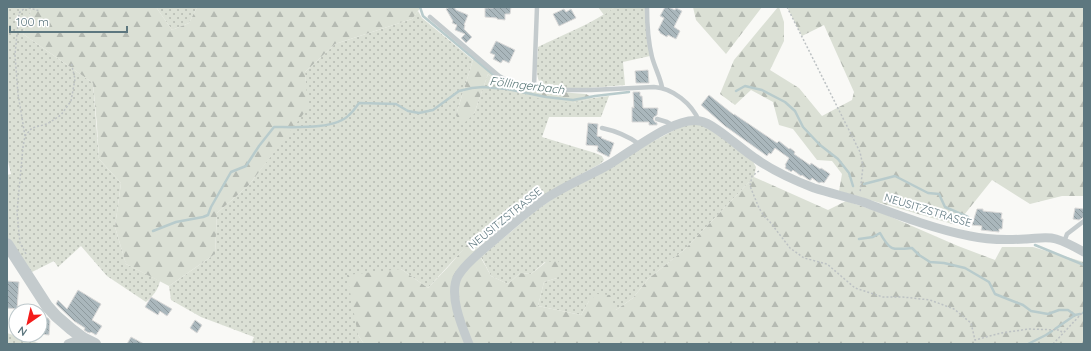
<svg xmlns="http://www.w3.org/2000/svg" width="1091" height="351" font-family="Quicksand,sans-serif">
<style>
.grass{fill:url(#grass-dots)}
.forest{fill:url(#forest-firs)}
.lines{fill:none;stroke-linecap:round;stroke-linejoin:round}
.stream{stroke:#b8cbcc;stroke-width:2.5}
.building{fill:url(#building-back-hatch);stroke:#dbdad9}
.path{stroke:#bcc1c3;stroke-width:1.5;stroke-dasharray:2 2;stroke-linecap:butt}
.service{stroke:#c4cbcd;stroke-width:4.5}
.minor{stroke:#c4cbcd;stroke-width:9}
.tertiary{stroke:#c4cbcd;stroke-width:12}
.labels{text-anchor:middle;dominant-baseline:central;stroke-width:4;stroke-linejoin:round;paint-order:stroke}
.street-label{font-size:11px;fill:#5d777f;stroke:#fff}
.water-label{font-size:12px;font-style:italic;fill:#577676;stroke:#fff}
</style>
<defs>
<pattern id="grass-dots" width="8" height="8" patternUnits="userSpaceOnUse"><rect width="8" height="8" fill="#dbe0d5"/><path d="M2 2h.1M6 6h.1" fill="none" stroke="#b5bab2" stroke-width="1.8" stroke-linecap="round"/></pattern>
<pattern id="forest-firs" width="22" height="20" patternUnits="userSpaceOnUse"><rect width="22" height="20" fill="#dbe0d5"/><path d="M5 1l3.5 6h-7zM16 11l3.5 6h-7z" fill="#b5bab2"/></pattern>
<pattern id="building-back-hatch" width="6" height="6" patternUnits="userSpaceOnUse"><rect width="6" height="6" fill="#aab7bc"/><path d="M-1 5l2 2M0 0l6 6M5-1l2 2" fill="none" stroke="#8e9a9e"/></pattern>
</defs>
<rect width="100%" height="100%" fill="#f9f9f6"/>
<path class="grass" d="M7,7H32L23,34L93,83L99,159L121,183L115,227L126,264L160,281C158,290 153,296 146,302L107,276L81,246L58,267L54,261L30,273L19,256L7,236V175L11,174L7,157Z
M156,7H197L189,23L172,30Z
M615,7H646L650,56L623,62L625,85C610,86 548,94 539,81C535,73 538,55 538,47C564,34 592,24 615,7Z
M418,11L422,18L473,60L456,115L474,114L488,74L503,87L574,103L593,98L609,96L601,117H549L542,137L595,153L602,156L604,160L600,164L574,178L476,249L472,240L428,288L401,269L358,335L364,344H251L254,337L201,317L171,300L169,286L215,254L217,213L249,185L307,108L305,72L335,44L412,19Z
M695,124L706,126L752,160L756,167L754,177L684,250L648,279L633,298L616,310L589,301L581,315L538,306L544,282L557,278L545,262L531,274L520,273L508,284L491,276L481,257L533,213L558,195L639,149L680,127Z
M7,333L38,343L7,344Z"/>
<path class="forest" d="M32,7H156L172,30L189,23L197,7H421L412,19L335,44L305,72L308,108L249,185L217,213L215,254L169,286L126,264L115,227L121,183L99,159L97,126L93,83L23,34Z
M598,7H615L604,15Z
M693,7H762L726,54L696,20Z
M778,7H779L784,22V41L770,70L799,88L822,116L852,100L854,92L824,25L802,36L788,9L790,7H1084V196H1062L1030,204L992,180L956,225L839,191L842,174L832,161L817,160L793,129L779,125L773,102L751,90L735,105L720,94L734,60Z
M473,60H477L512,85L572,93L586,94L593,98L574,103L543,100L503,87L488,74L474,114L463,124L459,121L456,115Z
M754,177L828,210L846,201L882,213L958,246L995,260L1002,247H1033L1084,262V344H364L358,335L347,275L401,269L428,288L449,266L471,240L491,276L508,284L520,273L531,274L546,262L558,261L562,268L557,278L544,282L538,306L581,315L589,301L597,294L610,295L616,310L633,298L648,279L684,250Z"/>
<g class="lines">
<path class="stream" d="M420,7L423,16L496,77L507,89
M736,91L745,86L762,90L785,102L795,111L803,127L820,145L838,159L849,173L853,186
M864,184L895,176L928,193L939,194L945,207L968,217
M153,231L176,222L203,217L208,215L211,207L231,172L246,166L259,146L274,127C293,127 335,130 349,115C353,112 356,107 359,103L396,104L408,111L419,113L433,110L459,91L472,88L483,87L507,89L546,97L573,100L595,96L629,92
M859,239L873,237L880,233C890,251 892,250 912,248L919,255L930,262L944,263L965,268L989,282L995,294L1023,305L1031,311L1048,314L1059,310H1068L1075,315
M1035,245L1084,265
M1083,313H1084
M1055,329L1075,315L1080,314
M1028,344L1046,335L1052,331"/>
</g>
<path class="building" d="M450,7H454L456,10L468,15L464,25H465L464,29L472,37L466,43L461,38L465,34L455,30L457,25L452,23L453,21L446,9Z
M493,7H511L510,14H505V20L497,19V18L485,17V8H493Z
M665,7H668L675,10L676,8L682,11L674,27L680,31L676,39L668,35L667,37L660,33V32L658,30L664,18L660,16Z
M564,9L566,12L571,9L576,18L559,26L553,14Z
M496,41L515,50L509,63L503,60L501,63L493,59L495,55L490,53Z
M648,70L649,83H636L635,71Z
M633,92H640V96H642L643,108H658L657,115L654,117L653,119L655,122L657,123V125H649V122H632V107L634,108Z
M709,95L734,115V114L777,143L779,141L789,149L790,148L795,152L794,154L810,165L811,163L820,169L821,168L830,174L824,183L822,182L819,183L812,178L811,180H809L802,175L801,176L793,170L791,172L790,171L785,168L786,166L785,165L789,158L775,148L771,154L769,153L767,156L725,126L701,105Z
M588,123L598,124L597,136L602,137L601,138L614,143L609,157L597,151L598,146L586,145Z
M1075,208L1084,209V217L1079,220L1073,219Z
M977,209H983V211L1002,213L1001,219H1003L1002,229H999V232L981,230L982,226L972,225Z
M7,281L19,282L17,309L7,308Z
M78,290L101,304L92,320L102,326L96,335L91,332L90,333L87,332L84,330L85,328L74,321L56,304L58,300L67,309Z
M151,297L172,309L167,316L160,311L158,315L145,307Z
M40,317L48,318L50,321L49,335L40,334Z
M195,320L202,325L197,333L190,328Z
M131,337L144,344H127Z"/>
<g class="lines">
<path class="path" d="M787,7L860,152L863,166L860,193
M25,136L18,94L15,55L19,13L26,7L40,11
M759,171L752,176L750,186L759,208L764,216L770,222L790,248L804,258L827,264L855,288L883,297H903L930,300L954,309L971,323L975,340L1001,333L1029,329L1060,330L1063,334
M26,254L20,243L17,212L23,147L25,136L32,128L47,124L61,115L71,101L75,79L71,62
M1053,344L1084,311"/>
<path class="service" d="M647,7C647,24 648,41 652,57C655,68 660,77 662,87
M430,17L499,76L508,81L514,83L551,89L570,90H591L654,87C673,88 692,104 699,121
M534,86L537,7
M657,119L667,122L674,126
M602,128C616,131 628,136 639,144
M1064,242L1067,234L1084,221"/>
<path class="minor" d="M68,344L83,338
M469,344C462,327 448,294 458,276C465,264 480,252 491,243C508,228 526,212 545,199C566,185 589,176 610,164C632,151 675,116 700,121C714,123 742,150 755,158C773,171 793,180 814,188C830,193 847,197 863,202C898,215 934,229 970,236C988,240 1007,240 1025,239C1035,239 1046,236 1056,239C1066,242 1075,247 1084,252"/>
<path class="tertiary" d="M7,244L47,306L56,316L71,329L83,338L95,344"/>
</g>
<g class="labels">
<g class="street-label">
<text transform="translate(928 210) rotate(17)">NEUSITZSTRASSE</text>
<text transform="translate(505 218) rotate(-39)">NEUSITZSTRASSE</text>
</g>
<g class="water-label">
<text transform="translate(527 85) rotate(7)">Föllingerbach</text>
</g>
</g>
<rect width="1091" height="351" fill="none" stroke="#5d777f" stroke-width="16"/>
<g transform="translate(28 323) rotate(214)"><circle r="19" fill="#ffffff" stroke="#bec9cc"/>
<path d="M0-3L7 15L0 10L-7 15Z" fill="#f41c1b"/>
<text y="-6" font-size="11" font-weight="bold" text-anchor="middle" fill="#5d777f">N</text>
</g>
<path d="M10 26v6h117v-6" fill="none" stroke="#5d777f" stroke-width="2"/>
<text x="16" y="26" font-size="12" fill="#5d777f" stroke="#ffffff" stroke-width="3" paint-order="stroke">100 m</text>
</svg>
